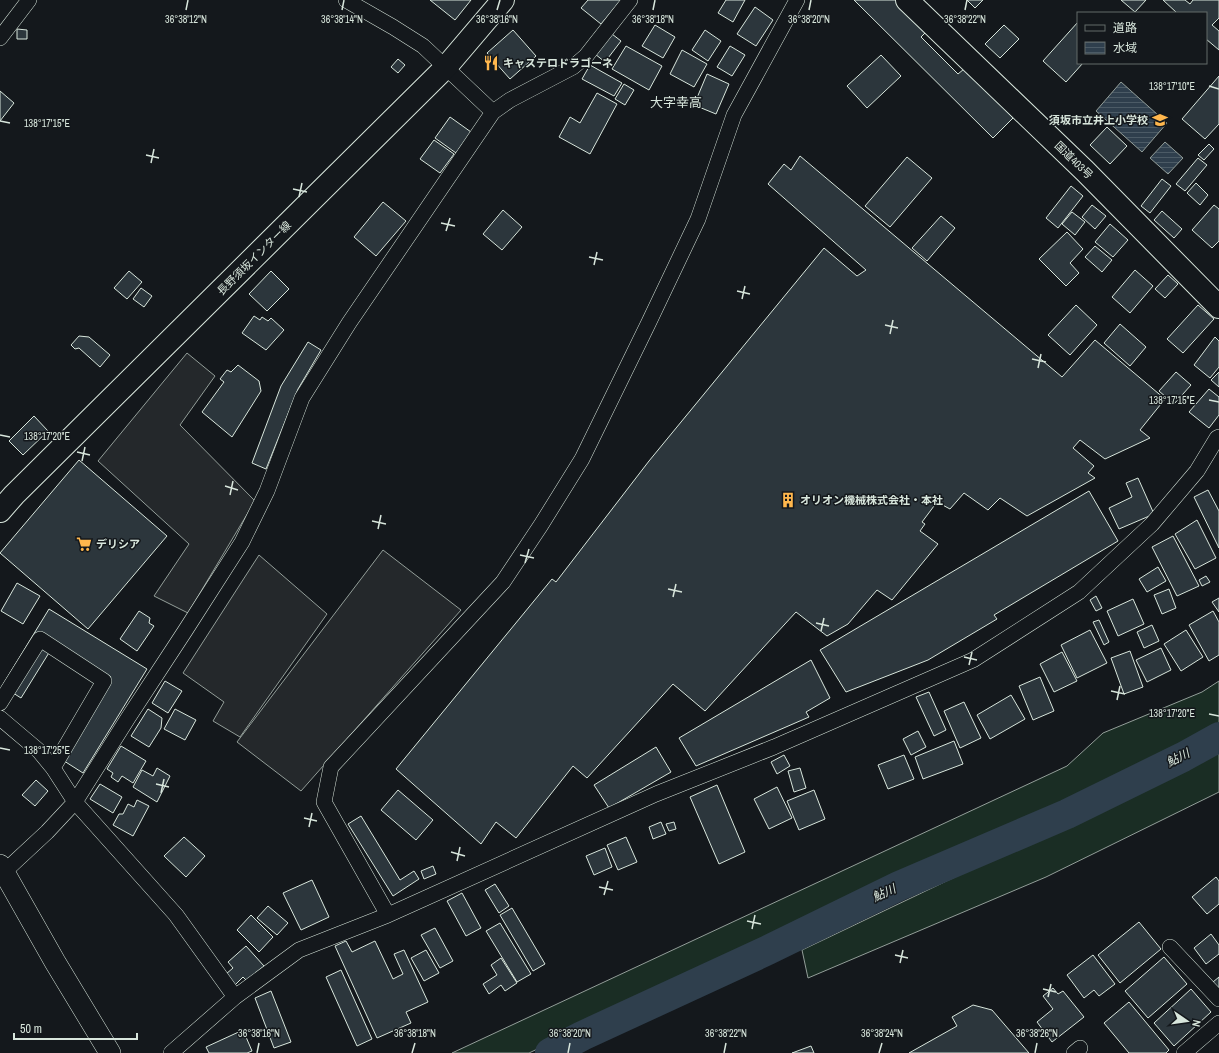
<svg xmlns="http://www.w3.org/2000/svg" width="1219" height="1053" font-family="'Archivo Narrow','Noto Sans JP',sans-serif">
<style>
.grass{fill:#1a2d24;stroke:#939e99}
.parking{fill:#24282b;stroke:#939e99}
.water{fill:url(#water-rules);stroke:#939e99}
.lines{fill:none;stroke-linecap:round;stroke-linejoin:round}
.river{stroke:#2f3f4d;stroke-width:30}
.building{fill:#2c363c;stroke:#d8e6dc}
.street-casing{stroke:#d8e6dc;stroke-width:16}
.secondary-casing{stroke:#d8e6dc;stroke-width:22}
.primary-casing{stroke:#d8e6dc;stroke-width:24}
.highway-casing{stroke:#d8e6dc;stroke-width:24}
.street{stroke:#14181c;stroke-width:15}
.secondary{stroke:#14181c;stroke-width:21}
.primary{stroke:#14181c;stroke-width:22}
.highway{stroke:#14181c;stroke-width:22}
.ticks{fill:none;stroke:#d8e6dc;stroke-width:1.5}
.labels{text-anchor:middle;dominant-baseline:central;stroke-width:3;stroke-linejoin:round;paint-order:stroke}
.poi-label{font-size:11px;font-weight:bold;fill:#d8e6dc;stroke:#14181c;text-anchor:start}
.street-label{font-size:11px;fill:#d8e6dc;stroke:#14181c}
.water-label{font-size:12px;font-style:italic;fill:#d8e6dc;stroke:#14181c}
.quarter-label{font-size:13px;fill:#d8e6dc;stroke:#14181c}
.ticks-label{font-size:10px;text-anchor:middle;fill:#d8e6dc;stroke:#14181c;stroke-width:3;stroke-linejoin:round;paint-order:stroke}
</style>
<defs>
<pattern id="water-rules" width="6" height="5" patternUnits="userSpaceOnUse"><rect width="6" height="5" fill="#2f3f4d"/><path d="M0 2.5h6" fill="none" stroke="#4c5b66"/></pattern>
</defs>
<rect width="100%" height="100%" fill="#14181c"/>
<path class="grass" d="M1219,681V729L1165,760L1074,803L754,945L529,1053H452L1067,766L1103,733L1202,692Z
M1219,751V792L1046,877L808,978L802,950Z"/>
<path class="parking" d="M187,353L215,376L180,425L255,501L188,613L154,596L189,544L98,461Z
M383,550L461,610L301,791L237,742Z
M259,555L327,614L240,737L213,721L224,702L183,673Z"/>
<path class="water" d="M1121,82L1167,123L1142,152L1096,111Z
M1165,142L1183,158L1168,174L1150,158Z"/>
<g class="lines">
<path class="river" d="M550,1053L582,1036L768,950L899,886L1067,814L1183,757L1219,737"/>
</g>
<path class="building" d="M430,0H471L455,20Z
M588,0H621L601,24L581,8Z
M726,0H745L733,22L718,13Z
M854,0H896L927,31L921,37L958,74L964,69L1013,118L993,138Z
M967,0H983L975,8Z
M1121,0H1146L1135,12Z
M1163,0H1185L1190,4L1193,0H1219V18L1212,25L1219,31V50L1206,39V13H1177Z
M755,7L773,20L756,46L737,34Z
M1078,22V63H1083L1066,82L1043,61Z
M655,25L675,37L663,58L642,46Z
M1004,25L1019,39L1000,58L985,44Z
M17,29L27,30V39H17Z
M513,30L536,56L510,79L487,53Z
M705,30L721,41L708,61L692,50Z
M612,34L621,41L605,62L595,54Z
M626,46L662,66L649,90L612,69Z
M730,46L745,55L732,76L717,67Z
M682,50L707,64L694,87L670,74Z
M881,55L901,76L867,108L847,86Z
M398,59L405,65L398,73L391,67Z
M590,65L622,83L614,96L582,79Z
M707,74L729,84L716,114L694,105Z
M1219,76V124L1205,139L1182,119Z
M624,84L634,90L625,105L615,99Z
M0,91L14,103L0,121Z
M597,93L617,104L590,154L559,137L570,117L580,123Z
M450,117L471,132L456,153L435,138Z
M1107,127L1127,146L1110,164L1090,145Z
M434,140L454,154L440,173L420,159Z
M1209,144L1214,149L1204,160L1198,155Z
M800,156L1062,377L1095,340L1165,399L1140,430L1150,438L1105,459L1080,440L1073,448L1094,466L1088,473L1095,478L1027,516L1000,498L988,510L964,493L950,509L937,502L922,522L925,524L920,531L938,544L892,600L877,590L848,624L827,636L796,612L705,711L673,684L587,778L573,766L516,838L496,822L481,844L396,769L552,579L556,582L649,461L824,248L857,276L866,270L768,184L784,164L791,170Z
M907,157L932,178L890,227L865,206Z
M1198,158L1207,165L1185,191L1176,184Z
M1162,179L1171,186L1150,213L1141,206Z
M1196,183L1208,195L1200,205L1187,193Z
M1071,186L1083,196L1058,228L1046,218Z
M383,202L406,221L376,256L354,237Z
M1092,205L1106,216L1095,229L1082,217Z
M1214,205L1219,209V241L1212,248L1192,230Z
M503,210L522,227L502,250L483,234Z
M1162,211L1182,229L1174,238L1154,220Z
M1072,212L1085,222L1075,235L1062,224Z
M941,216L955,228L927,261L912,248Z
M1110,224L1128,240L1113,257L1095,242Z
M1067,232L1083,249L1070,263L1079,273L1066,286L1039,259Z
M1095,246L1112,260L1102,272L1085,257Z
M1135,270L1153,286L1130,313L1112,297Z
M129,271L142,282L127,299L114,288Z
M271,271L289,289L267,311L249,294Z
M1168,275L1178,284L1165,298L1155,289Z
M141,288L152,296L144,307L133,299Z
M1076,305L1097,325L1070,355L1048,335Z
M1198,305L1214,319L1183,353L1167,339Z
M254,316L260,320L262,317L268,321L271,318L284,330L266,350L242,333Z
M1120,324L1146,347L1130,366L1104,343Z
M79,336L89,337L110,355L100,367L79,348L75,349L71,345Z
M1215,337L1219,341V367L1210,378L1194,365Z
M308,342L321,350L298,389L266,469L252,463L281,386Z
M238,365L259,381L261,391L232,437L202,412L224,382L220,379L227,370L231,372Z
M1176,372L1191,385L1174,404L1159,391Z
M1219,372V387L1211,380Z
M1209,389L1219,397V415L1209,428L1189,412Z
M34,416L48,431L23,455L9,441Z
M79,460L167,536L88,629L0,553Z
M1138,478L1154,514L1119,529L1109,508L1132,497L1126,483Z
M1208,490L1219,511V548L1194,497Z
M1089,491L1118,541L994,615L997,619L928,660L846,692L820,650Z
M1197,520L1216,558L1195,569L1175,534Z
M1173,536L1199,586L1177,596L1152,547Z
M1158,567L1166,581L1147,592L1139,579Z
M1206,576L1210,582L1202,586L1199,580Z
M17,583L40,596L23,624L1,611Z
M1169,589L1176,608L1162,614L1154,595Z
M1096,596L1102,608L1096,611L1090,600Z
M1219,598V612L1212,602Z
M1133,599L1144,624L1118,636L1107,611Z
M49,609L147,669L83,773L61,759L111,677L55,643L21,698L2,686Z
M139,611L150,618L149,623L154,626L137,651L120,639Z
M1213,611L1219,622V655L1209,661L1189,625Z
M1099,620L1109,642L1104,645L1093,622Z
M1152,625L1159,641L1144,648L1137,632Z
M1090,630L1107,663L1077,678L1061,645Z
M1186,630L1203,657L1181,671L1164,644Z
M1161,648L1171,670L1147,682L1136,660Z
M1130,651L1143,687L1124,694L1111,658Z
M1062,652L1077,681L1054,692L1040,664Z
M811,660L830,698L806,712L809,717L696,766L679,738Z
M1040,677L1054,711L1033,720L1019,686Z
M165,681L182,691L168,713L152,703Z
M929,692L946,730L934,736L916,697Z
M1011,695L1025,719L990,739L977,715Z
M964,702L981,738L960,748L944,711Z
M148,709L162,718L161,728L149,747L131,736Z
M175,709L196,720L185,740L164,729Z
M918,731L926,747L911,755L903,739Z
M954,741L963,764L923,779L915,757Z
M121,746L146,761L133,783L122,776L118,782L111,777L113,773L107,769Z
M656,747L671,772L609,808L594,785Z
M784,755L790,766L777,774L771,762Z
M904,755L914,779L888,789L878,765Z
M157,768L170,776L157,802L133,787L142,770L153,776Z
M800,768L806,788L794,792L788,771Z
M36,780L48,791L35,806L22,795Z
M100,784L122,797L113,813L90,799Z
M717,785L745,852L719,864L690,797Z
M777,787L792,818L769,829L754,799Z
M398,790L433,820L416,840L381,810Z
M814,790L825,819L799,830L787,801Z
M137,800L149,806L133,836L113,825L119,814H123L128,804L134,807Z
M361,816L400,880L414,871L419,879L393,896L348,824Z
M661,822L666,834L653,839L649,827Z
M674,822L676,829L669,831L666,824Z
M184,837L205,856L186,877L164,856Z
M626,837L637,862L618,870L607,845Z
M605,848L612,867L594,875L586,856Z
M433,866L436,874L424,879L421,871Z
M1216,877L1219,881V904L1207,914L1192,897Z
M312,880L329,917L301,930L283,893Z
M495,884L509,906L499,913L485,890Z
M462,893L481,928L466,936L447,901Z
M268,906L288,923L277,935L257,918Z
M512,908L545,964L533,971L500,915Z
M251,915L273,937L259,952L237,930Z
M1139,922L1161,949L1120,983L1098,955Z
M500,923L531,974L517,982L486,931Z
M435,928L453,961L440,968L421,935Z
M1211,934L1219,945V954L1206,964L1194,948Z
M346,941L352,952L375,941L393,979L403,974L394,954L404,950L428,1002L406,1012L411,1023L377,1038L335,946Z
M246,946L264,966L247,981L243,977L235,985L226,974L233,968L228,962Z
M426,950L439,973L424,981L411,958Z
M1093,955L1115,984L1099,996L1094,990L1084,998L1067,975Z
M1164,957L1187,984L1148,1018L1125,991Z
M501,958L517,983L505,991L501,985L489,994L483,984L497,975L491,965Z
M341,970L372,1039L357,1046L326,977Z
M1219,977V988L1213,982Z
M1053,988L1058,994L1063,991L1084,1017L1052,1042L1037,1022L1053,1009L1043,996Z
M1191,989L1211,1012L1174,1046L1154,1023Z
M271,991L291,1042L274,1048L255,998Z
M1129,1002L1169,1050L1166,1053H1129L1104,1023Z
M973,1005L992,1010L1029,1053H909L957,1026L952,1017Z
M243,1030L252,1051L247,1053H209L206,1047Z
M811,1046L814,1053H792Z"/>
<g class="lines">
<g class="street-casing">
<path id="street" d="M346,0L393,27L423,46L493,112
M0,38L29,0
M0,703L40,639L104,681L53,768
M0,718L39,751L53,768L75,802L176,915L235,997
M4,872L47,832L75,802L128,718L185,631L242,542L267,491L302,398L349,323L493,112L510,100L573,67L586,56L630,0
M388,915L324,802L331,767L503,582L541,525L582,459L649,322L698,219L734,115L797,0
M1170,947L1219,999
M171,1053L235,997L299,950L388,915L656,794L774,747L973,660L1079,592L1152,524L1197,471L1217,438L1219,437
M1074,1053L1080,1048
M1184,1053L1219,1023"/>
</g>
<g class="secondary-casing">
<path id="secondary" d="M0,865L55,962L110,1053"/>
</g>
<g class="primary-casing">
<path id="primary" d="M0,511L14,495L446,67L503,0"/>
</g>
<g class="highway-casing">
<path id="highway" d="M907,0L1085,171L1219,307"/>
</g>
<use href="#street" class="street"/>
<use href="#secondary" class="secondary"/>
<use href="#primary" class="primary"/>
<use href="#highway" class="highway"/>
</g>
<path class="ticks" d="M186,10L188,0M342,10L344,0M497,10L500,0M653,10L655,0M809,10L811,0M965,10L967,0M1209,86L1219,89M0,121L10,123M146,155L159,158M151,163L154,149M293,189L307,192M299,197L302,183M441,223L455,226M446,231L450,218M589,257L603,260M594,265L597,252M737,291L750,294M742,299L745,286M885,325L898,328M890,334L893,320M1032,359L1046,362M1038,368L1041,354M1209,400L1219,402M0,435L10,437M77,452L90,455M82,461L85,447M225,486L238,490M230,495L233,481M372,521L386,524M378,529L381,515M520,555L534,558M525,563L529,549M668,589L682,592M673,597L676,584M816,623L829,626M821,631L824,618M964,657L977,660M969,665L972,652M1111,691L1125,694M1117,700L1120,686M1209,714L1219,716M0,748L10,750M156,784L169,787M161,793L164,779M304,818L317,821M309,827L312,813M451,852L465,856M457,861L460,847M599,887L613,890M604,895L608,881M747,921L761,924M752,929L755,915M895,955L908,958M900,963L903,950M1043,989L1056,992M1048,997L1051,984M257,1053L259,1043M412,1053L415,1043M568,1053L570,1043M724,1053L726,1043M879,1053L882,1043M1035,1053L1037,1043"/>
<defs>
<g id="restaurant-bare" transform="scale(1.2)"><path d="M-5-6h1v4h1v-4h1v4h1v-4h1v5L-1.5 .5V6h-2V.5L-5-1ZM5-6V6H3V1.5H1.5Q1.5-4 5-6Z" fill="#ffb74d" stroke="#14181c" stroke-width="2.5" paint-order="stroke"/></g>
<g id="school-bare" transform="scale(1.2)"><path d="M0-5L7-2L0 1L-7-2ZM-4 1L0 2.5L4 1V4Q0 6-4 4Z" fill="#ffb74d" stroke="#14181c" stroke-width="2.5" paint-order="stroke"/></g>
<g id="building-bare" transform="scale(1.2)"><path d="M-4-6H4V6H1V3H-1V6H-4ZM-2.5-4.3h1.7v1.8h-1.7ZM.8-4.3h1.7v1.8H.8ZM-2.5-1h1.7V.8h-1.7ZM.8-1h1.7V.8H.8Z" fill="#ffb74d" stroke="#14181c" stroke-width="2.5" paint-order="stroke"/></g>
<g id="supermarket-bare" transform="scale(1.2)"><path d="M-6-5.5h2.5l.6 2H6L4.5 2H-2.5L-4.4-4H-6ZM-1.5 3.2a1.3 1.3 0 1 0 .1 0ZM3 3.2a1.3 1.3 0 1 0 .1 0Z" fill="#ffb74d" stroke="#14181c" stroke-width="2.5" paint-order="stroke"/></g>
</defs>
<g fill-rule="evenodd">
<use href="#restaurant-bare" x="491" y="63"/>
<use href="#school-bare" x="1160" y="120"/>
<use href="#building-bare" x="788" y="500"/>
<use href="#supermarket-bare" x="84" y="544"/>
</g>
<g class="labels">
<g class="poi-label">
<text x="503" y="63">キャステロドラゴーネ</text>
<text x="1148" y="120" text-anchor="end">須坂市立井上小学校</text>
<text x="800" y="500">オリオン機械株式会社・本社</text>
<text x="96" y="544">デリシア</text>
</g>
<g class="street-label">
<text transform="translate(1074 160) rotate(44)">国道403号</text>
<text transform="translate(254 258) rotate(-45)">長野須坂インター線</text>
</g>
<g class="water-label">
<text transform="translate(1178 758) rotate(-27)">鮎川</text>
<text transform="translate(884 893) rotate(-25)">鮎川</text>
</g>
<g class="quarter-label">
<text x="676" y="102">大字幸高</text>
</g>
</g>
<g class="ticks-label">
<text x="186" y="23">36°38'12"N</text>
<text x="342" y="23">36°38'14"N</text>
<text x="497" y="23">36°38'16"N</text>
<text x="653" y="23">36°38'18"N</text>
<text x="809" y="23">36°38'20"N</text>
<text x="965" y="23">36°38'22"N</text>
<text x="1172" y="90">138°17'10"E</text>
<text x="47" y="127">138°17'15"E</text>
<text x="1172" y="404">138°17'15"E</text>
<text x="47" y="440">138°17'20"E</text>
<text x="1172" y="717">138°17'20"E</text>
<text x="47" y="754">138°17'25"E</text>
<text x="259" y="1037">36°38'16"N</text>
<text x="415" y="1037">36°38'18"N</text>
<text x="570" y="1037">36°38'20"N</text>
<text x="726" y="1037">36°38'22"N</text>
<text x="882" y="1037">36°38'24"N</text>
<text x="1037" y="1037">36°38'26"N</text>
</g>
<rect x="1077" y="12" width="130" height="52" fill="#14181c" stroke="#626a69"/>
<rect x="1085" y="25" width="20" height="6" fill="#14181c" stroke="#626a69"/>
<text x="1113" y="32" font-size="12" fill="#d8e6dc">道路</text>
<rect x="1085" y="42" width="20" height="12" fill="url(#water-rules)" stroke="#626a69"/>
<text x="1113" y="52" font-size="12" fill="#d8e6dc">水域</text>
<g transform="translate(1187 1021) rotate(103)" stroke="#14181c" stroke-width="3" paint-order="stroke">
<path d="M0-3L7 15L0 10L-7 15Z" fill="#d8e6dc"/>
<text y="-6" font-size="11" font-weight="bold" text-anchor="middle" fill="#d8e6dc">N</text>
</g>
<path d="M14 1033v6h123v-6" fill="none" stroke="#d8e6dc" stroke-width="2"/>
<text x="20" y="1033" font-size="12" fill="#d8e6dc" stroke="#14181c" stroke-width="3" paint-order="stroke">50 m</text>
</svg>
